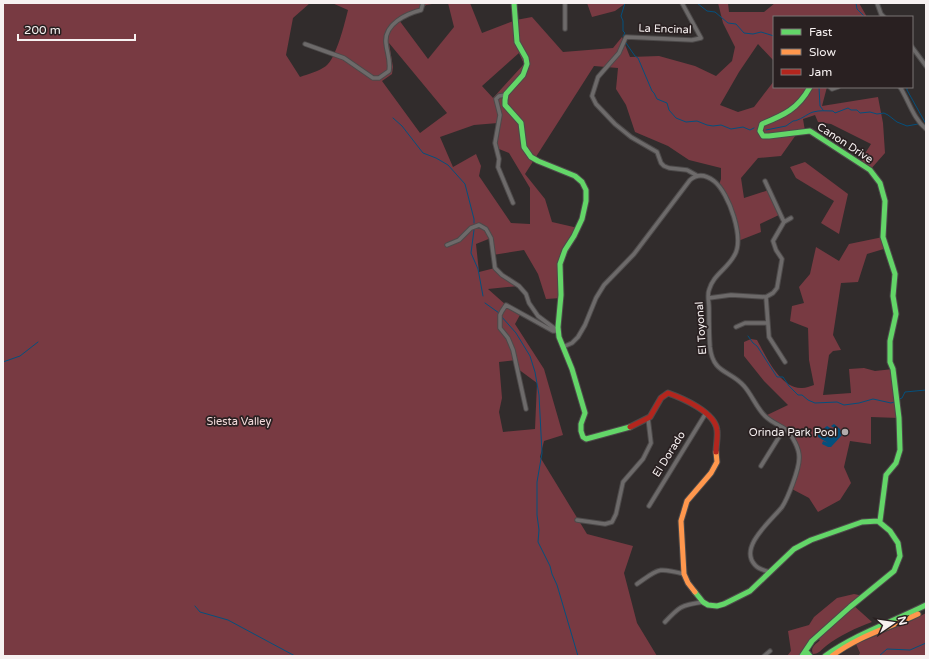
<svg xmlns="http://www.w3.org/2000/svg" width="929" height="659" font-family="'Varela Round',sans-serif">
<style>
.built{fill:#3e2f30}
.green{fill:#783a42;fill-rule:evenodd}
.water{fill:#04507d}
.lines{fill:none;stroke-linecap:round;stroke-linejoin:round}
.stream{stroke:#04507d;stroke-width:1}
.street-casing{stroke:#4d4a4a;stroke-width:5.5}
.fast-casing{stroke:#4d4a4a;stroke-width:7}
.slow-casing{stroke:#4d4a4a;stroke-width:7}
.jam-casing{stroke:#4d4a4a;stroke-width:7}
.street{stroke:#6d6a6a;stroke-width:3.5}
.fast{stroke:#63d668;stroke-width:5}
.slow{stroke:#ff974d;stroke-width:5}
.jam{stroke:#b3261e;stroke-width:5}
.poi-dot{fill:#b2acac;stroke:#292021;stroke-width:1.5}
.labels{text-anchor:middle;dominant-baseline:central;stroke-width:3.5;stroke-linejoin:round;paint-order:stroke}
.street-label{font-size:11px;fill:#f7f1f1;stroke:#292021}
.park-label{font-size:11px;fill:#f3dadb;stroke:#292021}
.poi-label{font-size:11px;fill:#f7f1f1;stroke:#292021;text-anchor:end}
</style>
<rect width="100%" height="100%" fill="#312c2c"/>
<path class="built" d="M856,644L860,653L858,656H839Z"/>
<path class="green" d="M3,3H310L293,18L286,55L300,77C309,74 319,71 326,66C336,59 345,22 348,10L332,3H438L426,5L421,10L399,20L428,59L454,27L448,3H470L482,33L516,20L532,17L563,52L613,48L622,37L630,57L659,56L695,66L716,76L732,61L735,47L723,23L718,3H728L729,12H764L775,3H859L867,17H774V61L758,44L739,72L720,105L738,112L754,107L774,81V87H827L822,106L878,97L883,123L885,153L870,170L859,163L871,144L831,124L818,122L815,115L803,119L805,131L798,132L781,156L758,158L741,178L744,198L769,190L781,214L760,224L761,232L738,241L733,215L719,185L721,179V168L689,160L668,146L635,132L626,105L616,89L618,68L594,66L525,174L545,199L552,222L578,228L561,258V298L546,299L538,274L524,250L493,255L491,238L476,244L479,272L495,268L519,286L488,289L506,305L521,313L515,324L544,369L563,435L544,441L540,457L587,534L633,546L624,573L637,623L657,656H3ZM389,43L447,113L420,133L382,81L392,74L393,67ZM519,53L524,64L493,98L482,86ZM498,123L495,137L499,149L509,153L530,188V224L511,223L479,176L481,166L476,154L453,167L440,137L474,125ZM516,360L518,369L537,383L535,429L503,432L499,412L502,398L499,362Z
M587,3H626L615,11L592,17Z
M805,162L848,194L839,234L821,223L834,201L796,178L790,167Z
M883,237L887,248L867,254L858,282L841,283L833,335L841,350L833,351L829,355L823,395L851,393L849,369L864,368L875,371L893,369L899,418L871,417V444L850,441L844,467L851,483L840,500L818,512L809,498L790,488L797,469L799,454L788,432L765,416L788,405L764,381L744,356V342L751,339L757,340C766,356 780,389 802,388C806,388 810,386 814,385L809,360L808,328L790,321L792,306L804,303L799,287L810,274L816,247L839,261L849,244Z
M854,594L859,595L861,599L853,605L872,622C856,628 840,635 826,646C822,649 819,654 813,654C810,647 815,645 820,640L815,638L802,656H787L791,651L788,631L809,625L814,617L837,598Z
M926,613V656H858L860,653L856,644L909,622Z"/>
<path class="water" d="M834,424L840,429L842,435L831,447H828L822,444L823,441L828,443L818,437V433L827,426L835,431L836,429L831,426Z"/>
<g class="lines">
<path class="stream" d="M697,3L707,11L715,12L728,23L736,24L744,33L753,34L761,32L774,36
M856,3L857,9L865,17
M623,36L625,33L623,31V21L621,16L625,3
M626,43L635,56L638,58L652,91L654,93L657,99L667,103L669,110L676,118L686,122L697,121L707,125L713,126L721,125L731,129L743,127L750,130L754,128
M819,87L820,106L823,110
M907,87V90L926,124
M393,118L402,126L423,153L436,158L448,165L465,184L474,219V223
M766,130L786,126L793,121C799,121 807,114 813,112C820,110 826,111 833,111L835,113L848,108L851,110H857L860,113L870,112L877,114L884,113L888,115L897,122L907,126L918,124
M474,230L471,253L478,269L483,296
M485,303L499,313
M501,316L516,333L530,356L535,372L539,395L542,453L537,482V515L539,530L538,542L550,566L552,574L557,585L578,656
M748,336L753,343L757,346L777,377H783L789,386L798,395H802L808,400L815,403L837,402L844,405L859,403L873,399L891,403L894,402
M3,362L20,356L38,342
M899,399L902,398L905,392L926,390
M195,606L200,612L228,620L295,656
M879,656L887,649L910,650L926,643"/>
<g class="street-casing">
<path id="street" d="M565,3V29
M682,3L701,38L692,40L626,37L619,53L598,77L592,96L596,104L615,124L631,137L657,152L661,163L664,166L669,168L687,170L696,175
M877,3L881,14L884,17
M305,44L344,58L373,78H379L389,71C391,61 387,53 386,43C384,24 406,14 421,10L423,3
M912,47L926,66
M830,87L832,89L838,87
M900,87C909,101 913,118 926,129
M506,95L499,96L496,99L500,115L495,143L499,159L498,167L513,203
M765,181L784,222
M447,245L459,240L471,228L479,225L486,229L491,238L495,268L502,275L519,286L526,294L529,303L538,316L558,331
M766,297L769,337L785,362
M709,298L731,295L766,297L773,293L777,288L782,259L776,250L773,241L784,222L791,218
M736,327L745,323H767
M563,347L572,343L578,337L585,325L596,298L604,285L634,254L690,180C698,173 706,175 714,181C729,193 745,239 734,256C727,269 713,275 709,290C707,295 709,302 709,308C709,321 709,334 710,347C713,374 730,370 744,386C752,395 756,407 765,416C771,422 779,425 785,429C792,435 800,449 799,459C799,469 788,498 782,507C772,520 738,547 755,565C758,569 764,570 769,572
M526,409L513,350L508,338L500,328V315L502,311L506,305L553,331H557
M761,466L784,429
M649,506L706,413
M577,520L605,524L612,522L616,514L623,482L643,459L651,443L648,418
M637,584C659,569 657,567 684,574
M665,622C679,607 681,605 703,602
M764,656L770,651"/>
</g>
<g class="fast-casing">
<path id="fast" d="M514,3L517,42L526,58L527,64L523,75L506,94L505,100V105L521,123L524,147L531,157L538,161L575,176L582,182L586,190V201L582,219L574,236L565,250L560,264L561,295L558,327L559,337L572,369L585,413L581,424V431L583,437L586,439L630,427
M810,87C798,109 784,115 762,124L760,131L763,136H769L810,131L870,170L880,183L885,201L883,237L895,274L893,296L896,314L890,341V362L893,369L899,418L900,450L896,463L886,475L880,521
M695,592L703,602L708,605L717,606L724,604L750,591L794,549L811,540L862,522L878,521L890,531L898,543L900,556L894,571L850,607L812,641L802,656
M806,651L810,656
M825,656C856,634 892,622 926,605"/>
</g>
<g class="slow-casing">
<path id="slow" d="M695,592L688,583L684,574L681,521L687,501L711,473L717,462L716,452
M832,656C858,636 889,628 918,614"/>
</g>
<g class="jam-casing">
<path id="jam" d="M630,427L650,417L661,398L668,393C682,398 715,412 717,430C718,437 716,445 716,452"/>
</g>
<use href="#street" class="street"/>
<use href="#fast" class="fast"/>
<use href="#slow" class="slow"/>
<use href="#jam" class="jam"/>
</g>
<circle class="poi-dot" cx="845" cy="432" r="4"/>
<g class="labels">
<g class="street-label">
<text transform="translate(665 29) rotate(2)">La Encinal</text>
<text transform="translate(845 143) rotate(33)">Canon Drive</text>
<text transform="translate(701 328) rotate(-94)">El Toyonal</text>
<text transform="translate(669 454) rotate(-58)">El Dorado</text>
</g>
<g class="park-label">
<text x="239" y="421">Siesta Valley</text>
</g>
<g class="poi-label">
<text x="837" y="432">Orinda Park Pool</text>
</g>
</g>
<rect width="929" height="659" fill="none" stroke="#f7f1f1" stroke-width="8"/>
<rect x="773" y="16" width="140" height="72" fill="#292021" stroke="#7b7474"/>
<rect x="781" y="29" width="20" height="6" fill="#63d668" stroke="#7b7474"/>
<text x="809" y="36" font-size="12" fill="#f7f1f1">Fast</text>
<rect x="781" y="49" width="20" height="6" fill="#ff974d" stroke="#7b7474"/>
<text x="809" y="56" font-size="12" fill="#f7f1f1">Slow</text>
<rect x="781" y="69" width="20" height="6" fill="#b3261e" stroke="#7b7474"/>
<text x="809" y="76" font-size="12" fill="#f7f1f1">Jam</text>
<g transform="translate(893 623) rotate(77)" stroke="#292021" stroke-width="3" paint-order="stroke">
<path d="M0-3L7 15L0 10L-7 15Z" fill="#f7f1f1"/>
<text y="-6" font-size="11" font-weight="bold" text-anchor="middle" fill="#f7f1f1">N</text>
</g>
<path d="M18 34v6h117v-6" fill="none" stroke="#f7f1f1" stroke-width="2"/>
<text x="24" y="34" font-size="12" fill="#f7f1f1" stroke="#292021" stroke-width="3" paint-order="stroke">200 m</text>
</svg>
